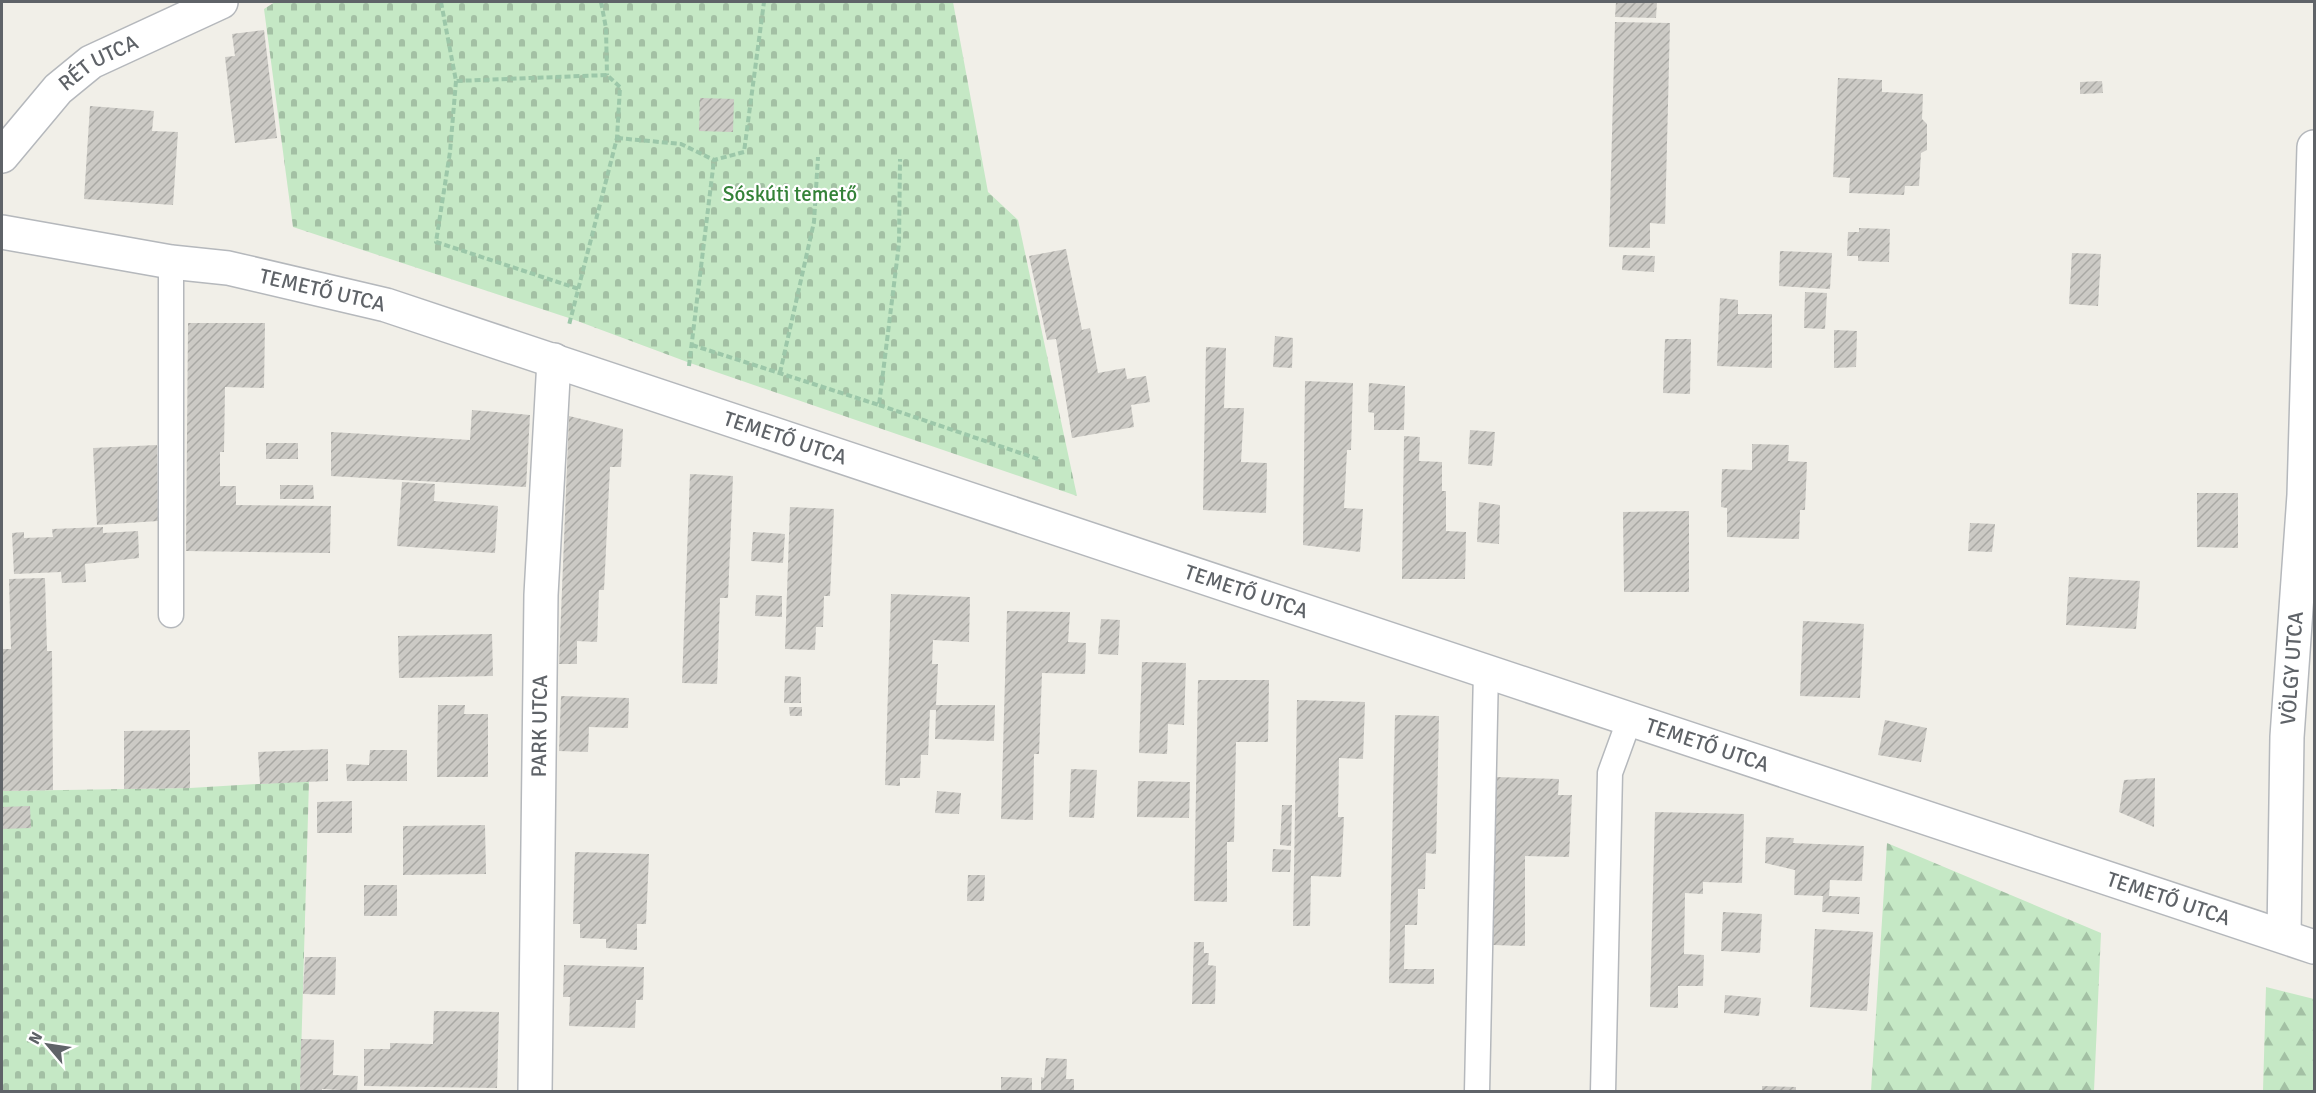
<svg xmlns="http://www.w3.org/2000/svg" width="2316" height="1093" font-family="Signika,sans-serif">
<style>
.forest{fill:url(#forest-firs)}
.cemetery{fill:url(#cemetery-stones)}
.building{fill:url(#building-hatch)}
.lines{fill:none;stroke-linecap:round;stroke-linejoin:round}
.lane-casing{stroke:#b5b8bc;stroke-width:27}
.street-casing{stroke:#b5b8bc;stroke-width:36}
.path{stroke:#9cc7a9;stroke-width:4;stroke-dasharray:6 3;stroke-linecap:butt}
.lane{stroke:#fff;stroke-width:24}
.street{stroke:#fff;stroke-width:33}
.labels{text-anchor:middle;dominant-baseline:central;stroke-width:4.5;stroke-linejoin:round;paint-order:stroke}
.street-label{font-size:21px;fill:#5f6368;stroke:#fff}
.park-label{font-size:21px;fill:#348238;stroke:#fff}
</style>
<defs>
<pattern id="forest-firs" width="22" height="20" patternUnits="userSpaceOnUse" patternTransform="scale(1.5)"><rect width="22" height="20" fill="#c5e8c5"/><path d="M5 1l3.5 6h-7zM16 11l3.5 6h-7z" fill="#a3c0a4"/></pattern>
<pattern id="cemetery-stones" width="16" height="16" patternUnits="userSpaceOnUse" patternTransform="scale(1.5)"><rect width="16" height="16" fill="#c5e8c5"/><path d="M2 7V4a2 2 0 0 1 4 0v3zM10 15v-3a2 2 0 0 1 4 0v3z" fill="#a3c0a4"/></pattern>
<pattern id="building-hatch" width="6" height="6" patternUnits="userSpaceOnUse" patternTransform="scale(1.5)"><rect width="6" height="6" fill="#cccac5"/><path d="M-1 1l2-2M0 6l6-6M5 7l2-2" fill="none" stroke="#a9a8a4"/></pattern>
</defs>
<rect width="100%" height="100%" fill="#f1efe8"/>
<path class="forest" d="M1887,843L2101,933L2094,1091H1871Z
M2266,987L2314,999V1091H2263Z"/>
<path class="cemetery" d="M275,2H953L988,192L1018,220L1077,496L690,363L572,319L293,227L264,9Z
M309,781L300,1091H2V791L190,788Z"/>
<path class="building" d="M1616,2H1657L1656,18L1615,17Z
M1615,22L1670,23L1665,224L1650,223V248L1609,247Z
M264,30L277,138L235,143L225,57L235,56L232,34Z
M1838,78L1882,80V92L1923,94L1922,119L1927,124V150L1921,153L1919,186H1905L1904,195L1849,193L1850,178L1833,177Z
M2102,81L2103,93L2080,94V82Z
M700,98L734,99L733,132L699,131Z
M90,106L154,111L152,131L178,132L173,205L84,199Z
M1859,228L1890,229L1889,262L1858,261V256H1847L1848,232H1859Z
M1066,249L1082,330L1090,328L1098,373L1125,368L1127,379L1146,376L1150,402L1131,405L1134,427L1072,438L1056,339L1047,340L1029,256Z
M1780,251L1832,253L1830,289L1779,286Z
M2072,253L2101,254L2098,306L2069,304Z
M1623,255L1655,256L1654,272L1622,270Z
M1805,292L1827,293L1825,329L1804,328Z
M1720,298L1738,300V314H1772V368L1717,366Z
M188,323H265L264,388L225,387L224,452H220V486H236V505L331,506L330,553L186,551Z
M1834,330L1857,331L1856,367L1834,368Z
M1275,336L1293,338L1292,368L1273,367Z
M1665,339H1691L1690,394L1663,393Z
M1206,347L1226,348L1224,408H1244L1241,462L1267,463L1266,513L1203,510Z
M1305,381L1353,383L1351,450H1347L1344,508L1363,509L1360,552L1303,545Z
M1369,383L1405,386L1404,430H1374V413L1368,412Z
M472,410L530,415L526,487L331,476V432L470,440Z
M569,416L623,429L621,467H610L604,590H599L597,642L577,641V664H559Z
M1470,430L1495,432L1492,466L1468,464Z
M1404,436L1420,437L1419,461L1442,462V491H1446V531L1466,532L1465,579H1402Z
M266,443H298V459H266Z
M1752,444L1789,445L1788,461L1807,462L1805,510H1800L1799,539L1727,537V508L1721,507L1722,469L1752,470Z
M157,445L158,521L97,525L93,448Z
M690,474L733,476L728,598H720L717,684L682,683Z
M402,482L435,484L434,501L498,506L495,553L397,546Z
M280,485H313L314,499H280Z
M2197,493H2238V548L2197,547Z
M1479,502L1500,505L1499,544L1477,542Z
M790,507L834,509L830,596H824L823,627H816L815,650L785,649Z
M1689,511V592H1624L1623,512Z
M1970,523L1995,524L1992,552L1968,551Z
M103,527V533L138,531L139,558L85,564L86,582L62,583L61,572L14,574L12,533L24,532V538L53,537L52,529Z
M753,532L785,534L783,563L751,561Z
M2069,577L2140,581L2136,629L2066,625Z
M45,578L47,651H52L53,790L2,791V649H11L9,579Z
M891,594L970,597L969,642L933,640L932,664H938L936,705H995L994,741L935,739L936,710H930L928,755H921L920,778H900V786L885,785Z
M756,595L782,596V617L755,616Z
M1007,611L1070,612L1068,642L1086,643L1085,674L1042,673L1039,754H1034L1033,820L1001,819Z
M1101,619L1120,620L1118,655L1098,654Z
M1803,621L1864,624L1860,698L1800,696Z
M492,634L493,676L399,678L398,636Z
M1142,662L1186,663L1184,725L1168,724L1167,754L1139,753Z
M785,676L801,677V703H784Z
M1198,680H1269L1268,742H1236L1234,842H1227V902L1194,901Z
M561,696L629,698L628,728L589,727L588,752L559,751Z
M1297,700L1365,702L1363,759L1339,758L1338,817H1344L1341,877L1311,876L1310,926H1293Z
M438,705H465L464,714H488V777H437Z
M789,707H802V716H790Z
M1395,715L1439,716L1436,854L1426,853L1425,889H1418L1417,925H1405L1404,969H1434V984L1389,983Z
M1885,720L1927,728L1921,762L1878,755Z
M190,730V788L124,789V731Z
M328,749V781L260,784L258,752Z
M370,750H407V781H347L346,764L369,765Z
M1071,769L1097,770L1094,818L1069,817Z
M1496,777L1559,779L1558,795H1572L1569,857L1525,856V946L1493,945Z
M2155,778L2154,827L2119,812L2124,780Z
M1138,781L1190,782L1189,818L1137,817Z
M937,791L961,793L959,814L935,813Z
M352,801V833H317V802Z
M1282,805H1292L1291,846L1280,845Z
M30,806L31,828L2,829V807Z
M1655,812L1744,814L1742,883L1703,882V894L1685,893L1684,954L1704,955L1703,986H1678V1008L1650,1007Z
M485,825L486,874L403,875V826Z
M1766,837L1794,838L1793,843L1864,846L1862,881L1830,880L1829,896L1860,897L1859,914L1822,912L1823,896L1794,895L1795,870L1765,863Z
M1273,849L1291,850L1290,872H1272Z
M575,852L649,854L646,924H637V950L606,948V939L580,938V924H573Z
M968,875H985L984,901H967Z
M364,885H397V916H364Z
M1723,912L1762,914L1760,953L1721,951Z
M1815,929L1873,932L1867,1011L1810,1007Z
M1194,942H1204V953H1209L1208,965L1216,966L1215,1004H1192Z
M305,957H336L335,995L303,994Z
M564,965L644,967L643,1000H636L635,1028L569,1026L570,997H563Z
M1725,995L1761,998L1759,1016L1724,1013Z
M434,1011L499,1012L497,1088L364,1086V1049H390V1043L433,1044Z
M301,1039L334,1040L333,1075L358,1076L357,1091L322,1089V1092H300Z
M1046,1058L1067,1059L1066,1079H1074V1092H1041V1077L1044,1078Z
M1001,1077L1032,1078V1092H1001Z
M1762,1086L1796,1087V1092H1762Z"/>
<g class="lines">
<g class="lane-casing">
<path id="lane" d="M171,262V615
M1477,1092L1486,670
M1603,1092L1610,773L1630,718"/>
</g>
<g class="street-casing">
<g id="street">
<path id="s1" d="M2,156L58,89L91,62L221,2"/>
<path id="s2" d="M2,232L171,262L228,268L386,305L2314,947"/>
<path id="s3" d="M2284,936L2287,737L2304,495L2314,147"/>
<path id="s4" d="M535,1092L541,595L554,360"/>
</g>
</g>
<path class="path" d="M441,2L456,81L607,75L620,87L617,138L569,325
M601,2L606,28L607,75
M456,81L450,152L436,242L579,289
M617,138L681,144L714,160L744,152L764,2
M692,345L879,405L899,244L900,159
M689,366L714,160
M780,373L814,222L818,157
M879,405L1038,459"/>
<use href="#lane" class="lane"/>
<use href="#street" class="street"/>
</g>
<g class="labels">
<g class="street-label">
<text stroke="none"><textPath href="#s1" startOffset="136">RÉT UTCA</textPath></text>
<text stroke="none"><textPath href="#s2" startOffset="326">TEMETŐ UTCA</textPath></text>
<text stroke="none"><textPath href="#s2" startOffset="812">TEMETŐ UTCA</textPath></text>
<text stroke="none"><textPath href="#s2" startOffset="1298">TEMETŐ UTCA</textPath></text>
<text stroke="none"><textPath href="#s3" startOffset="268">VÖLGY UTCA</textPath></text>
<text stroke="none"><textPath href="#s4" startOffset="366">PARK UTCA</textPath></text>
<text stroke="none"><textPath href="#s2" startOffset="1784">TEMETŐ UTCA</textPath></text>
<text stroke="none"><textPath href="#s2" startOffset="2270">TEMETŐ UTCA</textPath></text>
</g>
<g class="park-label">
<text x="790" y="194">Sóskúti temető</text>
</g>
</g>
<rect width="2316" height="1093" fill="none" stroke="#5f6368" stroke-width="6"/>
<g transform="translate(48 1045) rotate(299)" stroke="#ffffff" stroke-width="4.5" paint-order="stroke">
<path d="M0-4.5L10 22L0 15L-10 22Z" fill="#5f6368"/>
<text y="-9" font-size="16" font-weight="bold" text-anchor="middle" fill="#5f6368">N</text>
</g>
</svg>
